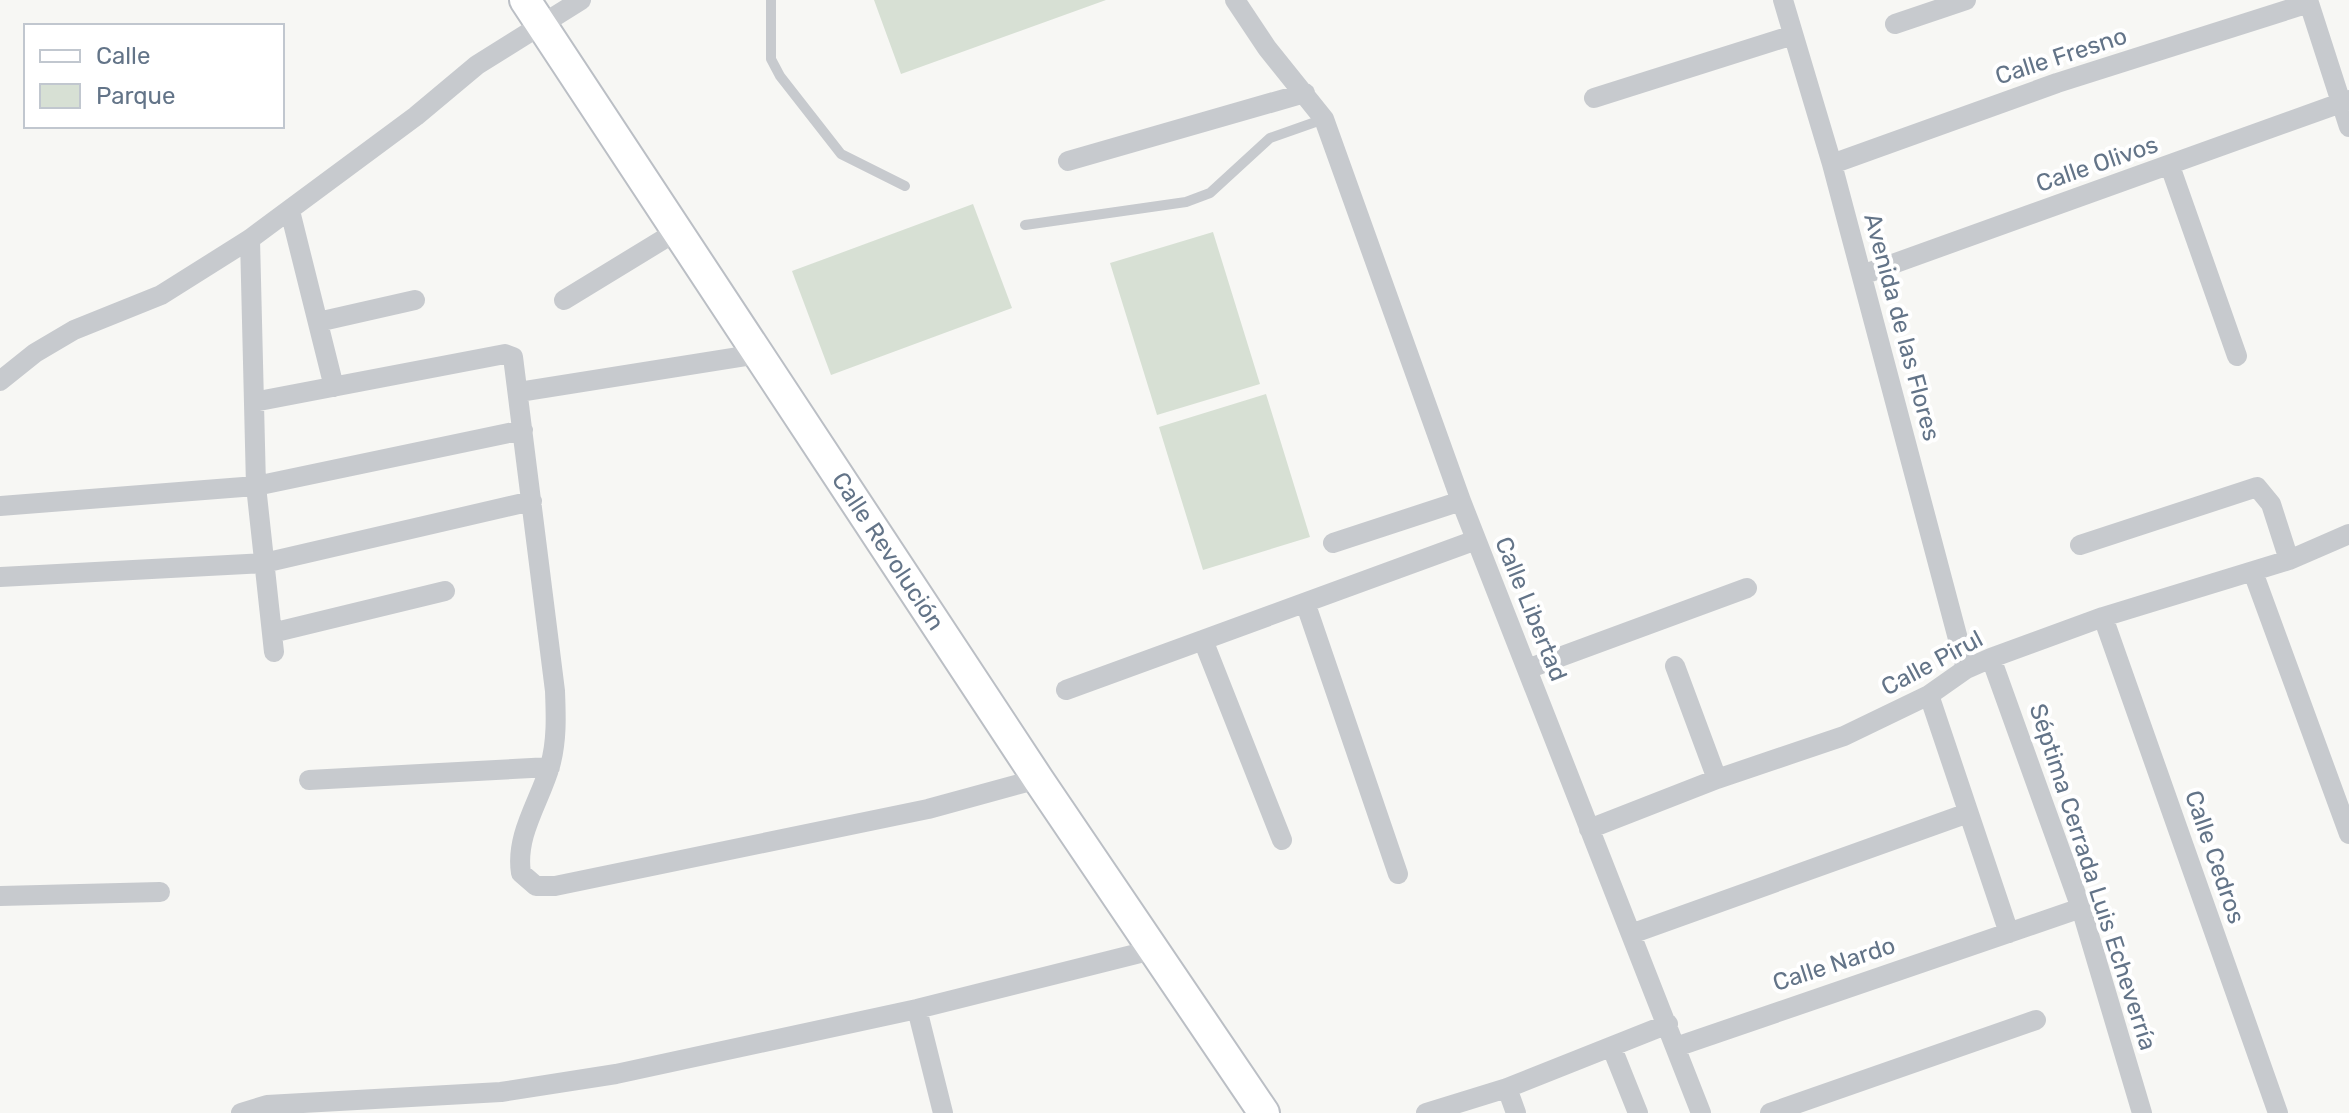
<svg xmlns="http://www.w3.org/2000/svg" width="2349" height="1113" font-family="Rubik,sans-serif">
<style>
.green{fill:#d7e0d4}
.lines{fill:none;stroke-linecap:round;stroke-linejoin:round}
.secondary-casing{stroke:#bbbfc5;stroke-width:34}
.lane{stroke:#c7cace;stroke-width:10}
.street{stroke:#c7cace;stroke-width:20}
.secondary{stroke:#fff;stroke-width:30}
.labels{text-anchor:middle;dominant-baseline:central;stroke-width:8;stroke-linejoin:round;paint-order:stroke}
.street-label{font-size:24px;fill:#637488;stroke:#fff}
</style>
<rect width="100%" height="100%" fill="#f7f7f4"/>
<path class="green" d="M874,0H1106L901,74Z
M973,204L1012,308L831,375L792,271Z
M1213,232L1260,384L1157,415L1110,263Z
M1266,394L1310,537L1203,570L1159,427Z"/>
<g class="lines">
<g class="secondary-casing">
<g id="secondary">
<path id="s1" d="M525,0L1038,779L1264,1113"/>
</g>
</g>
<path class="lane" d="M771,0V59L780,76L841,154L905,186
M1025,225L1186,202L1210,193L1270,138L1324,119"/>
<path class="street" d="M1235,0L1267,48L1324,119L1461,501L1701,1113
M1783,0L1832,164L1966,669
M2308,0L2349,127
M1895,24L1966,0
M1594,98L1793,35
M1068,161L1305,93
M1832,164L2057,83L2309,3
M2170,166L2237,356
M290,211L334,387
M250,239L256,486L274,652
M1862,275L2349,100
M564,300L677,231
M318,322L415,300
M0,381L35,353L74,330L161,295L250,239L416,116L477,65L581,0
M519,392L758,354
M254,402L505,354L513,357L555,691C556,716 557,741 550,766C540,801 515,835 521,873L536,886H555L928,809L1038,779
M0,506L256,486L523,430
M1333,543L1461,501
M2080,545L2257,487L2271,504L2289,560
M2253,572L2349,834
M0,577L264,563L532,501
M1306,605L1398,874
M2103,617L2278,1113
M272,633L445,591
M1991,658L2081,908L2142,1113
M1675,666L1717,779
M1527,669L1747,588
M1066,690L1203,640
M1929,695L2009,933
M309,780L550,767
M1589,829L1717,779L1844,736L1929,695L1966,669L1991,658L2103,617L2289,560L2349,534
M1282,840L1203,640L1476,540
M0,896L160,892
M1631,934L1968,813
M917,1009L943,1113
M1676,1047L2081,908
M1612,1048L1638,1113
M1507,1088L1516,1113
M241,1113L267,1105L501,1092L616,1074L917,1009L1152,950
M1426,1113L1507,1088L1668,1024
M1770,1113L2036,1020"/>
<use href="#secondary" class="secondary"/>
</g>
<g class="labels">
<g class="street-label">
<text transform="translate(2061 56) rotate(-18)">Calle Fresno</text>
<text transform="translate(2097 164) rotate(-19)">Calle Olivos</text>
<text transform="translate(1902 327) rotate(75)">Avenida de las Flores</text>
<text stroke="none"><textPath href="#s1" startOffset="660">Calle Revolución</textPath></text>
<text transform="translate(1531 609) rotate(68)">Calle Libertad</text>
<text transform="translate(1932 663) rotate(-28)">Calle Pirul</text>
<text transform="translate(2215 857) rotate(71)">Calle Cedros</text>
<text transform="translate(2093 877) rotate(72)">Séptima Cerrada Luis Echeverría</text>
<text transform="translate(1834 964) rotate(-18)">Calle Nardo</text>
</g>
</g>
<rect x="24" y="24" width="260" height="104" fill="#ffffff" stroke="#c1c7cf" stroke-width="2"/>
<rect x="40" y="50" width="40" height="12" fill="#ffffff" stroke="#c1c7cf" stroke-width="2"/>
<text x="96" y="64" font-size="24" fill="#637488">Calle</text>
<rect x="40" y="84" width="40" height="24" fill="#d7e0d4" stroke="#c1c7cf" stroke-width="2"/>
<text x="96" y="104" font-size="24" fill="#637488">Parque</text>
</svg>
